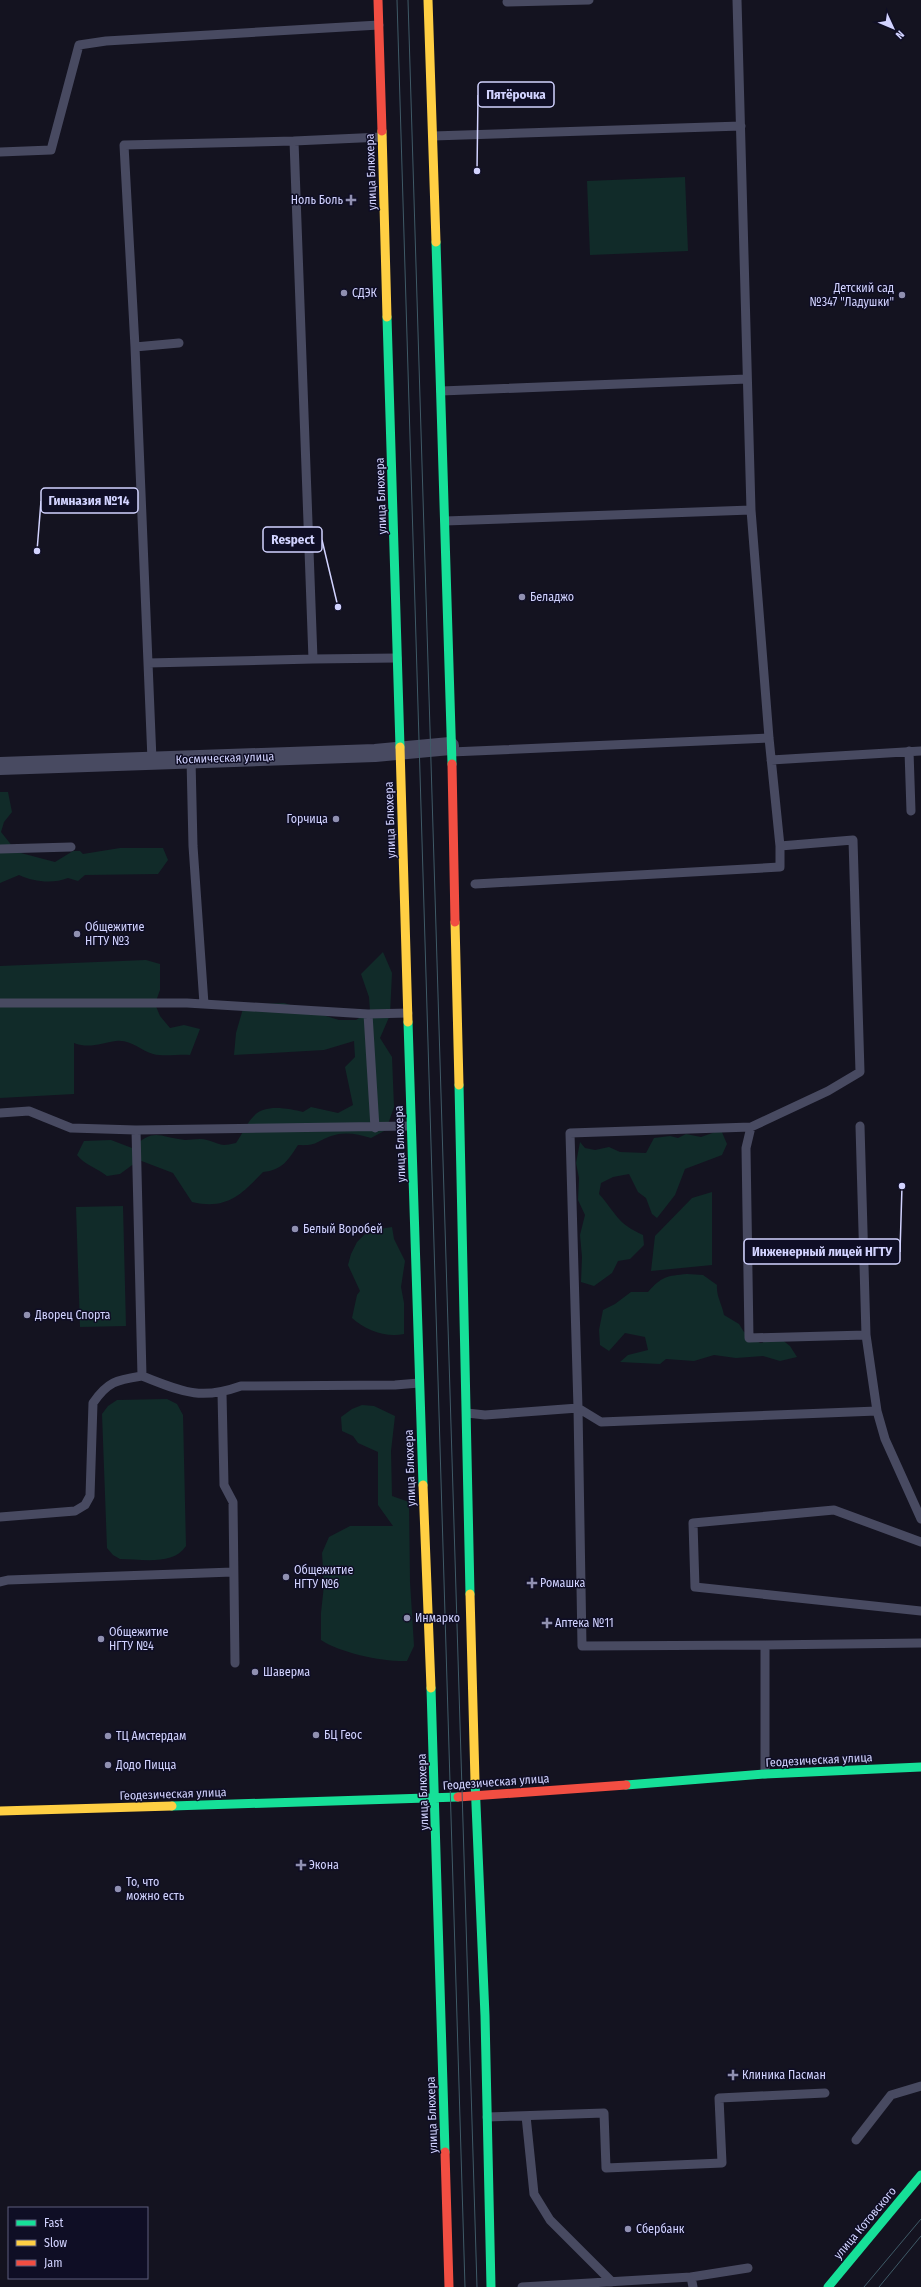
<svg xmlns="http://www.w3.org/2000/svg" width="921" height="2287" font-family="'Fira Sans Condensed',sans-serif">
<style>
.green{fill:#112b29}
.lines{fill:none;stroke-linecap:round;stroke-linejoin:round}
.lane{stroke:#484a61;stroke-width:9}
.street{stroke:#484a61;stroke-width:18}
.fast{stroke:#16e098;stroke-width:9}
.slow{stroke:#ffcf43;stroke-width:9}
.jam{stroke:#f24e42;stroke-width:9}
.tram{stroke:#3f5a67;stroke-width:1}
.poi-dot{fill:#9090b1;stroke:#0f0e25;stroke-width:1.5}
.labels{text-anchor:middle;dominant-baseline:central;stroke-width:3;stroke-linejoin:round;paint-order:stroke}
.street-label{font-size:12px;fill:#d2d3ff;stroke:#0f0e25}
.poi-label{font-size:12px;fill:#d2d3ff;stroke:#0f0e25;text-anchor:start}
.leader{fill:none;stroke:#d2d3ff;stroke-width:1.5}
.callout-dot{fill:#d2d3ff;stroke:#0f0e25;stroke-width:1.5}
.callout{fill:#0f0e25;stroke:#d2d3ff;stroke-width:1.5}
.callout-label{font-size:13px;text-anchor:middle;font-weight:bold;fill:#d2d3ff}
</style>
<rect width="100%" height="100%" fill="#141320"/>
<path class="green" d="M685,177L688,251L590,255L587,181Z
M0,792H8L12,812L4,822L1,832L17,852L55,862L73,851H80L83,854L120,848H163L168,860L158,874L85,875L78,881L68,878C53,884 34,882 19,875L0,883Z
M383,952L392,973L390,1015L380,1038L392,1057L394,1107L386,1130L371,1138C357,1134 345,1131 331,1136C315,1142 317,1146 298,1145C288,1160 283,1170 263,1172C241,1195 227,1210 192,1202L173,1173L139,1160L120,1174L107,1176C97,1168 85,1165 77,1155L84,1141L111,1140L132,1148C155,1127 158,1137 185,1140C192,1140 200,1138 207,1140C222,1144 219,1147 236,1143C242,1135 246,1124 253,1117C264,1103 289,1109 303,1112L311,1107L338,1113L353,1105L345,1067L355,1057L354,1041L324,1050L234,1055L236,1033L244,1005L284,1003L339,1020H356L370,1011L369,997L361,974Z
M146,960L160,964V990L155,1004L160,1016L170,1028L184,1025L200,1029L190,1055C179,1054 164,1057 153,1054C141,1051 131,1039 116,1041C102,1043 89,1049 74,1043V1094L0,1098V966Z
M721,1130L727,1144L722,1155L685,1169L675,1195L657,1218L652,1214L646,1198L638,1192L629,1174L613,1177L601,1183L599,1194C617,1214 616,1223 643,1235L644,1245L630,1259L618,1261L612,1273L594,1286L581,1282L582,1257L580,1235L585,1215L578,1200L579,1178L576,1163L580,1142L585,1148L595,1150L609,1147L620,1152L646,1153L654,1138L670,1136L678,1138L686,1134L701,1137Z
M712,1192V1265L651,1271L655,1236L692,1198Z
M123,1206L126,1326L80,1327L76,1207Z
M392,1227L394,1239L405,1261L401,1287L404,1303V1334C386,1338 365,1330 352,1318L357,1295L360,1291L348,1265L351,1254L357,1242L368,1231Z
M687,1274L703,1275L717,1285C716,1296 722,1304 724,1315L739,1324L744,1332L760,1343L781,1339L790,1346L797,1357L780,1361L763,1356L736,1358L714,1355L694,1361L666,1359L660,1364L620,1362L628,1355L648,1350L645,1337L625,1333L609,1351L600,1345L599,1330L603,1310L615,1304L631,1292H648C662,1276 667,1276 687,1274Z
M167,1399L177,1404L183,1415L186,1546C173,1566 141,1559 120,1559L113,1555L107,1548L102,1414L108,1406L117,1400Z
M362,1405L374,1406L395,1416L391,1451L392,1496L409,1502L410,1582L414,1646L407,1661C384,1662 340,1653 321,1640V1613L324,1585L322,1553L329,1537L350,1526H393L378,1505V1452L358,1443L353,1436L342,1431L341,1417L352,1409Z"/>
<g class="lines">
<path class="lane" d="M507,2L589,0
M433,136L741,126
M382,137L294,141L313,659L397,658
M294,141L124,145L135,347L148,663L313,659
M0,152L51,150L79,45L106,41L379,25
M135,347L179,343
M441,391L747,379
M445,521L751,510
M148,663L152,760
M909,751L911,811
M451,752L769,738
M191,759L193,846L204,1004
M771,760L921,751
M0,849L71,847
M475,884L780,867V846
M0,1003H187L368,1014L408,1013
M368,1014L375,1128
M0,1113L29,1111L71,1128L136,1130
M411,1126L136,1130L142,1376C181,1391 199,1401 241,1386L395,1385L419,1383
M860,1126L866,1335L877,1411L885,1439L921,1519
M751,1127L746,1148L749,1338L866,1335
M222,1393L224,1485L233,1502L235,1663
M578,1408L582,1646L765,1645V1774
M578,1408L601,1422L877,1411
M467,1413L485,1415L578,1408L570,1133L751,1127L828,1091L860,1072L853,840L780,846L769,738L751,510L737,0
M0,1517L75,1511L85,1505L90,1496L93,1403C108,1381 117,1380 142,1376
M921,1542L834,1510L693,1523L695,1587L921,1611
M0,1582L8,1580L233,1572
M765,1645L921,1643
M526,2116L534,2194L550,2220L612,2282
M487,2117L604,2113L606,2168L722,2163L719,2098L825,2093
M856,2140L891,2095L921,2086
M691,2277L693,2287
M522,2287L691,2277L748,2268"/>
<path class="street" d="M0,766L375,753L450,746"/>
<path class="fast" d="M436,242L452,764
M387,317L400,747
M408,1022L423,1485
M459,1085L470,1594
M431,1688L445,2152
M475,1781L485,2016L491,2287
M626,1785L765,1774L921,1767
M172,1806L458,1797
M828,2287L921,2175"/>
<path class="slow" d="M428,0L436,242
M382,131L387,317
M400,747L408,1022
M455,922L459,1085
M423,1485L431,1688
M470,1594L475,1781
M0,1811L172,1806"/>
<path class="jam" d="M378,0L382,131
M452,764L455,922
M458,1797L626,1785
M445,2152L449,2287"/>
<path class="tram" d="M397,0L465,2287
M408,0L477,2287
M864,2287L921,2219
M879,2287L921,2236"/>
</g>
<g class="poi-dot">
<path d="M349 194h4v4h4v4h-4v4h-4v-4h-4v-4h4z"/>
<circle cx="344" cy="293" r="4"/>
<circle cx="902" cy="295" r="4"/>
<circle cx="522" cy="597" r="4"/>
<circle cx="336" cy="819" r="4"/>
<circle cx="77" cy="934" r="4"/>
<circle cx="295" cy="1229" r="4"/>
<circle cx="27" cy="1315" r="4"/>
<circle cx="286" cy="1577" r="4"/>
<path d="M530 1577h4v4h4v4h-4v4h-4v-4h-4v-4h4z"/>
<circle cx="407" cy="1618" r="4"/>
<path d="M545 1617h4v4h4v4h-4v4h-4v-4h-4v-4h4z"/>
<circle cx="101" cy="1639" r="4"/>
<circle cx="255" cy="1672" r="4"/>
<circle cx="316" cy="1735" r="4"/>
<circle cx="108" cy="1736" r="4"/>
<circle cx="108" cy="1765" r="4"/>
<path d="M299 1859h4v4h4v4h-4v4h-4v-4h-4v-4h4z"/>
<circle cx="118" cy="1889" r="4"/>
<path d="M731 2069h4v4h4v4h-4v4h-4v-4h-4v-4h4z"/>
<circle cx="628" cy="2229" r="4"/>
</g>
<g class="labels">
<g class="street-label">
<text transform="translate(371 172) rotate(-92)">улица Блюхера</text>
<text transform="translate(381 496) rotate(-92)">улица Блюхера</text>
<text transform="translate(225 758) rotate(-2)">Космическая улица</text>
<text transform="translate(390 820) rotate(-92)">улица Блюхера</text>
<text transform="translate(400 1144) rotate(-92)">улица Блюхера</text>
<text transform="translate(410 1468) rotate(-92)">улица Блюхера</text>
<text transform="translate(819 1760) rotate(-3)">Геодезическая улица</text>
<text transform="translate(496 1782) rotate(-4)">Геодезическая улица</text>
<text transform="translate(423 1792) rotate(-92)">улица Блюхера</text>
<text transform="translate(173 1794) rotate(-2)">Геодезическая улица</text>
<text transform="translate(432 2115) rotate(-92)">улица Блюхера</text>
<text transform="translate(865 2223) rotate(-50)">улица Котовского</text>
</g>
<g class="poi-label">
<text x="343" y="200" text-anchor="end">Ноль Боль</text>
<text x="894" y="288" text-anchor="end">Детский сад<tspan x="894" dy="14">№347 "Ладушки"</tspan></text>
<text x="352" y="293">СДЭК</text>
<text x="530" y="597">Беладжо</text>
<text x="328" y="819" text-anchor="end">Горчица</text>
<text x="85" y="927">Общежитие<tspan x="85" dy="14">НГТУ №3</tspan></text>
<text x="303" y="1229">Белый Воробей</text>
<text x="35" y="1315">Дворец Спорта</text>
<text x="294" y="1570">Общежитие<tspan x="294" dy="14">НГТУ №6</tspan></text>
<text x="540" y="1583">Ромашка</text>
<text x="415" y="1618">Инмарко</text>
<text x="555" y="1623">Аптека №11</text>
<text x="109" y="1632">Общежитие<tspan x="109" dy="14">НГТУ №4</tspan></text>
<text x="263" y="1672">Шаверма</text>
<text x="324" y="1735">БЦ Геос</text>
<text x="116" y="1736">ТЦ Амстердам</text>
<text x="116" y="1765">Додо Пицца</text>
<text x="309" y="1865">Экона</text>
<text x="126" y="1882">То, что<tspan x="126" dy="14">можно есть</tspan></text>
<text x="742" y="2075">Клиника Пасман</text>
<text x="636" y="2229">Сбербанк</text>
</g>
</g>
<path class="leader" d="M477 171L478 95M37 551L41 501M338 607L322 540M902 1186L900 1252"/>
<g class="callout-dot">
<circle cx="477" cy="171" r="4"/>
<circle cx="37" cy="551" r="4"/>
<circle cx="338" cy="607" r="4"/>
<circle cx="902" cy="1186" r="4"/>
</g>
<g class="callout">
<rect x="478" y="82" width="76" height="25" rx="4"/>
<rect x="41" y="488" width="97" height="25" rx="4"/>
<rect x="263" y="527" width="59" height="25" rx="4"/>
<rect x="744" y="1239" width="156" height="25" rx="4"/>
</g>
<g class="callout-label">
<text x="516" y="99">Пятёрочка</text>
<text x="89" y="505">Гимназия №14</text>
<text x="293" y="544">Respect</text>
<text x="822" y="1256">Инженерный лицей НГТУ</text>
</g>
<rect x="8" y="2207" width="140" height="72" fill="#0f0e25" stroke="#5d5d7c"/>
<rect x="16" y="2220" width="20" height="6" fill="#16e098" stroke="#5d5d7c"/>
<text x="44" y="2227" font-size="12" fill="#d2d3ff">Fast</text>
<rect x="16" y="2240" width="20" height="6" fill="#ffcf43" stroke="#5d5d7c"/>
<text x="44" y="2247" font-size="12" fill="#d2d3ff">Slow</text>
<rect x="16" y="2260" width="20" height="6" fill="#f24e42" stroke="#5d5d7c"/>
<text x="44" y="2267" font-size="12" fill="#d2d3ff">Jam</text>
<g transform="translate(893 28) rotate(134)" stroke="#0f0e25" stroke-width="3" paint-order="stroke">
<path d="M0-3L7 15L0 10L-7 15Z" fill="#d2d3ff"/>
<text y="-6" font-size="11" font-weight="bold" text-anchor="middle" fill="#d2d3ff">N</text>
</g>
</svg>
